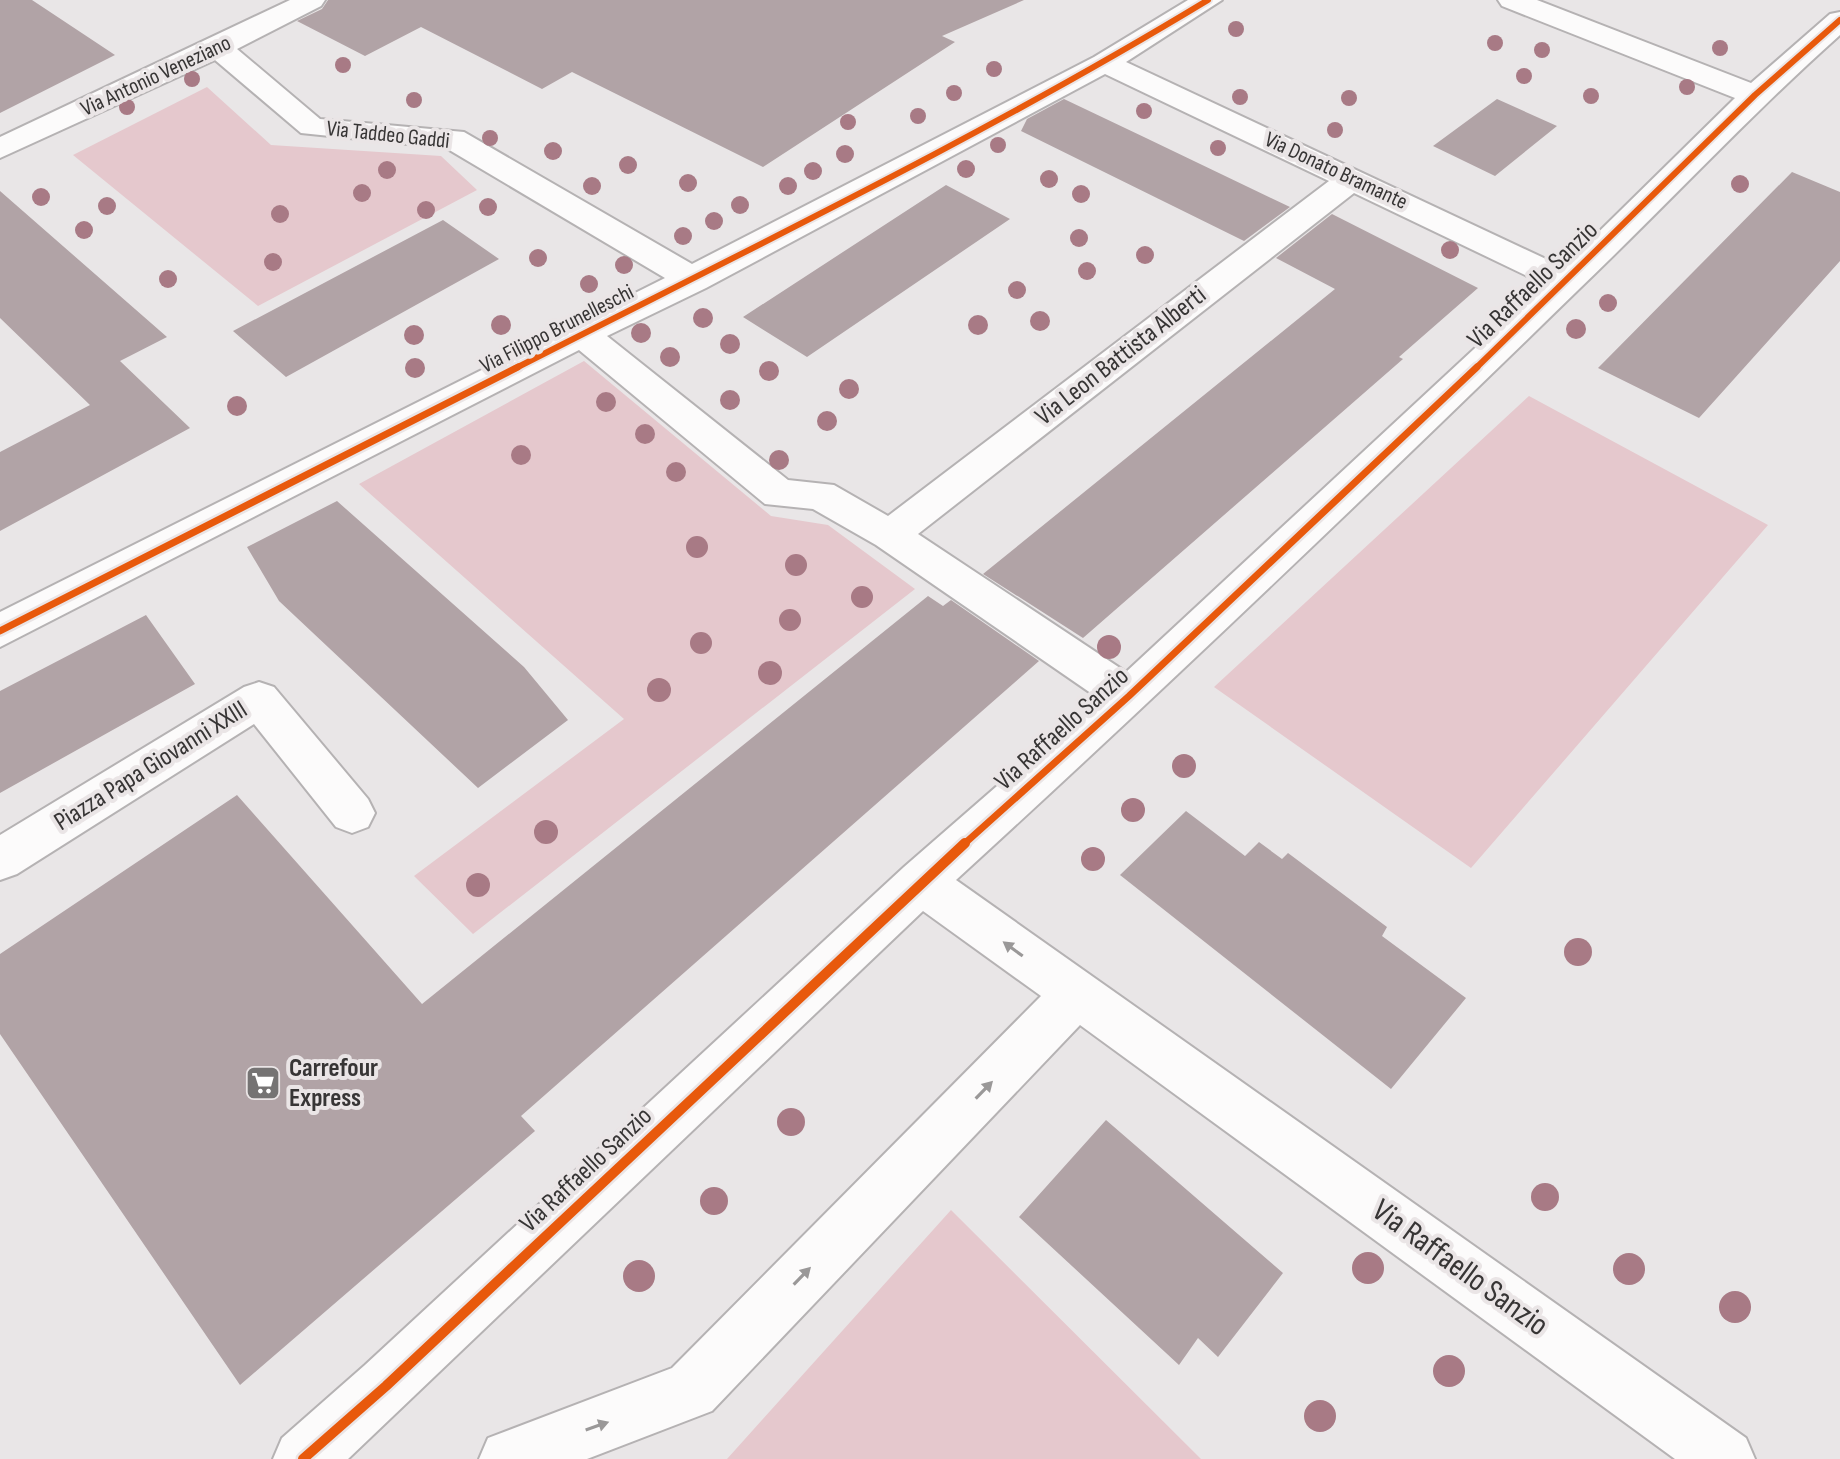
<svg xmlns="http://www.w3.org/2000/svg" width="1840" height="1459" font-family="'Sofia Sans Condensed',sans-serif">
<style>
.green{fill:#e5c8cd}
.building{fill:#b1a3a6}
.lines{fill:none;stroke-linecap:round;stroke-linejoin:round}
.minor-casing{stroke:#b5b2b3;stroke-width:4}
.minor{fill:#fcfbfb;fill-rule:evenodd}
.cycleway-far2-casing{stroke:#eae5e6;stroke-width:10}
.cycleway-far1-casing{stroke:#eae5e6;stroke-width:12}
.cycleway-casing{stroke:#eae5e6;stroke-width:15}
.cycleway-far2{stroke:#e8590c;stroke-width:6}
.cycleway-far1{stroke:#e8590c;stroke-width:7}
.cycleway{stroke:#e8590c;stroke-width:10}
.tree{fill:#a87a85}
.oneway{fill:#9a9898}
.labels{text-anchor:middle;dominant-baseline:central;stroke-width:8;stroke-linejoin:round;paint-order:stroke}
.far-street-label{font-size:22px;fill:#373535;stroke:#eae5e6}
.street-label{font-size:26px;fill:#373535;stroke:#eae5e6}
.poi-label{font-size:26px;font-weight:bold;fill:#373535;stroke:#eae5e6;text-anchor:start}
.near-street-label{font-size:32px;fill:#373535;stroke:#eae5e6}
</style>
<rect width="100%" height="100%" fill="#e9e6e7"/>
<path class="green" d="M207,87L271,145L441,156L477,190L258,306L73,155Z
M584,361L771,516L828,525L915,589L473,934L414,876L624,719L359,484Z
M1529,396L1768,525L1471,868L1214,687Z
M951,1210L1201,1459H727Z"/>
<path class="building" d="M0,0H32L115,55L0,113Z
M328,0H1024L942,36L955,42L763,167L572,72L542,89L421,27L365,56L297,21L322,9Z
M1064,99L1146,138L1290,207L1244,241L1021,131L1027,119Z
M1497,99L1557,126L1495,176L1433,146Z
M1792,172L1840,192V261L1699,418L1598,368Z
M946,185L1010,219L807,357L743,317Z
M0,191L167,337L120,361L190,428L0,531V452L90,405L0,318Z
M1332,214L1478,288L1399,357L1403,359L1083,638L983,574L1335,289L1276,258Z
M443,220L499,259L286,377L233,331Z
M337,501L524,667L568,720L478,788L279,601L247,547Z
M928,596L943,606L951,600L1039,661L521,1116L535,1131L240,1385L0,1034V954L237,795L422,1004Z
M146,615L195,684L0,793V691Z
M1186,811L1245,856L1259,842L1282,859L1288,853L1387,927L1382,936L1466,998L1391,1089L1120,875Z
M1106,1120L1283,1273L1218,1357L1198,1338L1179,1365L1019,1217Z"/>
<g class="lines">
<g class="minor-casing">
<path id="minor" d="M290,0H325L321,6L237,49L320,119L464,132L692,264L1094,57L1188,0H1222L1126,62L1563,267L1735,98L1502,6L1498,0H1537L1751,83L1830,14L1840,12V35C1748,117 1665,207 1576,292C1372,491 1166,688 956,880L1746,1438L1755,1459H1675L1080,1025L712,1411L587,1459H479L488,1438L672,1368L1041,996L923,911L348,1459H273L282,1438L365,1365L904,867L1098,698L876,545L813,509L765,504L579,350L0,647V612L665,278L446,148L301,133L215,60L0,158V137ZM1105,74L1329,181L888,516L834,485L788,480L607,336L706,288ZM1354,193L1544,284L1126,672L918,534Z
M259,682L274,687L368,799L375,813L368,827L352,833L336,827L254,724L17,874L0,880V835L244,687Z"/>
</g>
<use href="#minor" class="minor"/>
<g class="cycleway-far2-casing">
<path id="cycleway-far2" d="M514,369C747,250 984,136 1208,0
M1475,369L1755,95L1840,20"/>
</g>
<g class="cycleway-far1-casing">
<path id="cycleway-far1" d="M0,631L518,367
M963,845L1129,696L1477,367"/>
</g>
<g class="cycleway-casing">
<path id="cycleway" d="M303,1459L386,1386L965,843"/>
</g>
<use href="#cycleway-far2" class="cycleway-far2"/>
<use href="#cycleway-far1" class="cycleway-far1"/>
<use href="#cycleway" class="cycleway"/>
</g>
<g class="tree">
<circle cx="1236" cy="29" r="8"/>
<circle cx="1495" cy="43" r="8"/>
<circle cx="1720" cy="48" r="8"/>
<circle cx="1542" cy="50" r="8"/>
<circle cx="343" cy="65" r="8"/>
<circle cx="994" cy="69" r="8"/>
<circle cx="1524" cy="76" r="8"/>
<circle cx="192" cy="79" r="8"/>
<circle cx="1687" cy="87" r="8"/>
<circle cx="954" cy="93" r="8"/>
<circle cx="1591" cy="96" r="8"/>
<circle cx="1240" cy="97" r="8"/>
<circle cx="1349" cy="98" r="8"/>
<circle cx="414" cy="100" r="8"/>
<circle cx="127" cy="107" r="8"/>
<circle cx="1144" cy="111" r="8"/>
<circle cx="918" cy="116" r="8"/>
<circle cx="848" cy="122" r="8"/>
<circle cx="1335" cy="130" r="8"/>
<circle cx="490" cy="138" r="8"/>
<circle cx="998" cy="145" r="8"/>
<circle cx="1218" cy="148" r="8"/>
<circle cx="553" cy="151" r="9"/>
<circle cx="845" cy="154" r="9"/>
<circle cx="628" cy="165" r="9"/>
<circle cx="966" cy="169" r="9"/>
<circle cx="387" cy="170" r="9"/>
<circle cx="813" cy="171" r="9"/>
<circle cx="1049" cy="179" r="9"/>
<circle cx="688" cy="183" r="9"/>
<circle cx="1740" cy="184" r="9"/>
<circle cx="592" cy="186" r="9"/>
<circle cx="788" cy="186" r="9"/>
<circle cx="362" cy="193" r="9"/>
<circle cx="1081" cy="194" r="9"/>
<circle cx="41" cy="197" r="9"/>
<circle cx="740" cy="205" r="9"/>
<circle cx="107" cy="206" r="9"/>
<circle cx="488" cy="207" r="9"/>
<circle cx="426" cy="210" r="9"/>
<circle cx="280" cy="214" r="9"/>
<circle cx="714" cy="221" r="9"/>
<circle cx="84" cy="230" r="9"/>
<circle cx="683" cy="236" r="9"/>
<circle cx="1079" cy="238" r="9"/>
<circle cx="1450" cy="250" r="9"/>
<circle cx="1145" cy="255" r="9"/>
<circle cx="538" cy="258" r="9"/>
<circle cx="273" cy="262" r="9"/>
<circle cx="624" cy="265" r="9"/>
<circle cx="1087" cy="271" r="9"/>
<circle cx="168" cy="279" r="9"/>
<circle cx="589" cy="284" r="9"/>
<circle cx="1017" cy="290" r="9"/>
<circle cx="1608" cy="303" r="9"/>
<circle cx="703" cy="318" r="10"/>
<circle cx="1040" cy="321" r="10"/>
<circle cx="501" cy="325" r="10"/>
<circle cx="978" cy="325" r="10"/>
<circle cx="1576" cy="329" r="10"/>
<circle cx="641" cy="333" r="10"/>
<circle cx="414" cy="335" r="10"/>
<circle cx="730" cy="344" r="10"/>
<circle cx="670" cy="357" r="10"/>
<circle cx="415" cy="368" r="10"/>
<circle cx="769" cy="371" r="10"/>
<circle cx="849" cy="389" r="10"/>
<circle cx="730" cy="400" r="10"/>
<circle cx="606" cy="402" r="10"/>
<circle cx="237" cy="406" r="10"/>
<circle cx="827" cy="421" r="10"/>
<circle cx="645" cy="434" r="10"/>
<circle cx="521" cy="455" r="10"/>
<circle cx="779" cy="460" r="10"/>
<circle cx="676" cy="472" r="10"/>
<circle cx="697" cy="547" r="11"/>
<circle cx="796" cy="565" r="11"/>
<circle cx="862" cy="597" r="11"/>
<circle cx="790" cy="620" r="11"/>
<circle cx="701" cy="643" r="11"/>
<circle cx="1109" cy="647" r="12"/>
<circle cx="770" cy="673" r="12"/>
<circle cx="659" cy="690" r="12"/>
<circle cx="1184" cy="766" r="12"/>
<circle cx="1133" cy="810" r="12"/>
<circle cx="546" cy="832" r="12"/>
<circle cx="1093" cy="859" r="12"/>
<circle cx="478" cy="885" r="12"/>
<circle cx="1578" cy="952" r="14"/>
<circle cx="791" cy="1122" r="14"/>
<circle cx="1545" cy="1197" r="14"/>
<circle cx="714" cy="1201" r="14"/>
<circle cx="1368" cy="1268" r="16"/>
<circle cx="1629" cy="1269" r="16"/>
<circle cx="639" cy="1276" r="16"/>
<circle cx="1735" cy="1307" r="16"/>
<circle cx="1449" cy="1371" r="16"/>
<circle cx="1320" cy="1416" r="16"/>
</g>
<defs><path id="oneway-solid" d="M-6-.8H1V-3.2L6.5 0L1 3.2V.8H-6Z" transform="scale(2)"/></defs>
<g class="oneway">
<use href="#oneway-solid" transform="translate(1013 949) rotate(-144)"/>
<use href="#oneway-solid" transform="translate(984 1090) rotate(-46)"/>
<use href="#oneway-solid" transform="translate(802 1276) rotate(-46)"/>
<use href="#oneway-solid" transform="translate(597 1426) rotate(-19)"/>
</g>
<defs>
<g id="supermarket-square" transform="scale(1.8)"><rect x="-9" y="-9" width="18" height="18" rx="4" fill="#757373" stroke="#eae5e6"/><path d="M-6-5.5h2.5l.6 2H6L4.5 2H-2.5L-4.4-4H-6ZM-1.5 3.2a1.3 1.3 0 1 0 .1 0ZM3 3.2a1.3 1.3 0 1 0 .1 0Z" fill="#fff"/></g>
</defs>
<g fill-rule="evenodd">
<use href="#supermarket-square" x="263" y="1083"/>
</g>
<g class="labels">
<g class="far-street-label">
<text transform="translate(156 76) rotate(-25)">Via Antonio Veneziano</text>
<text transform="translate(388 135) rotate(6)">Via Taddeo Gaddi</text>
<text transform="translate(1336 171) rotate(25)">Via Donato Bramante</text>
<text transform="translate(557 329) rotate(-27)">Via Filippo Brunelleschi</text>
</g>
<g class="street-label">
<text transform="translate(1533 285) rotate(-44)">Via Raffaello Sanzio</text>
<text transform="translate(1121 356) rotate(-38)">Via Leon Battista Alberti</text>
<text transform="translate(1062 729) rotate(-42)">Via Raffaello Sanzio</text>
<text transform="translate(151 766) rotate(-32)">Piazza Papa Giovanni XXIII</text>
<text transform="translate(586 1170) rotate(-43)">Via Raffaello Sanzio</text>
</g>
<g class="poi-label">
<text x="289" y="1068">Carrefour<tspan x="289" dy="30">Express</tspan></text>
</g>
<g class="near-street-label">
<text transform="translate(1460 1268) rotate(36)">Via Raffaello Sanzio</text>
</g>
</g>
</svg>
